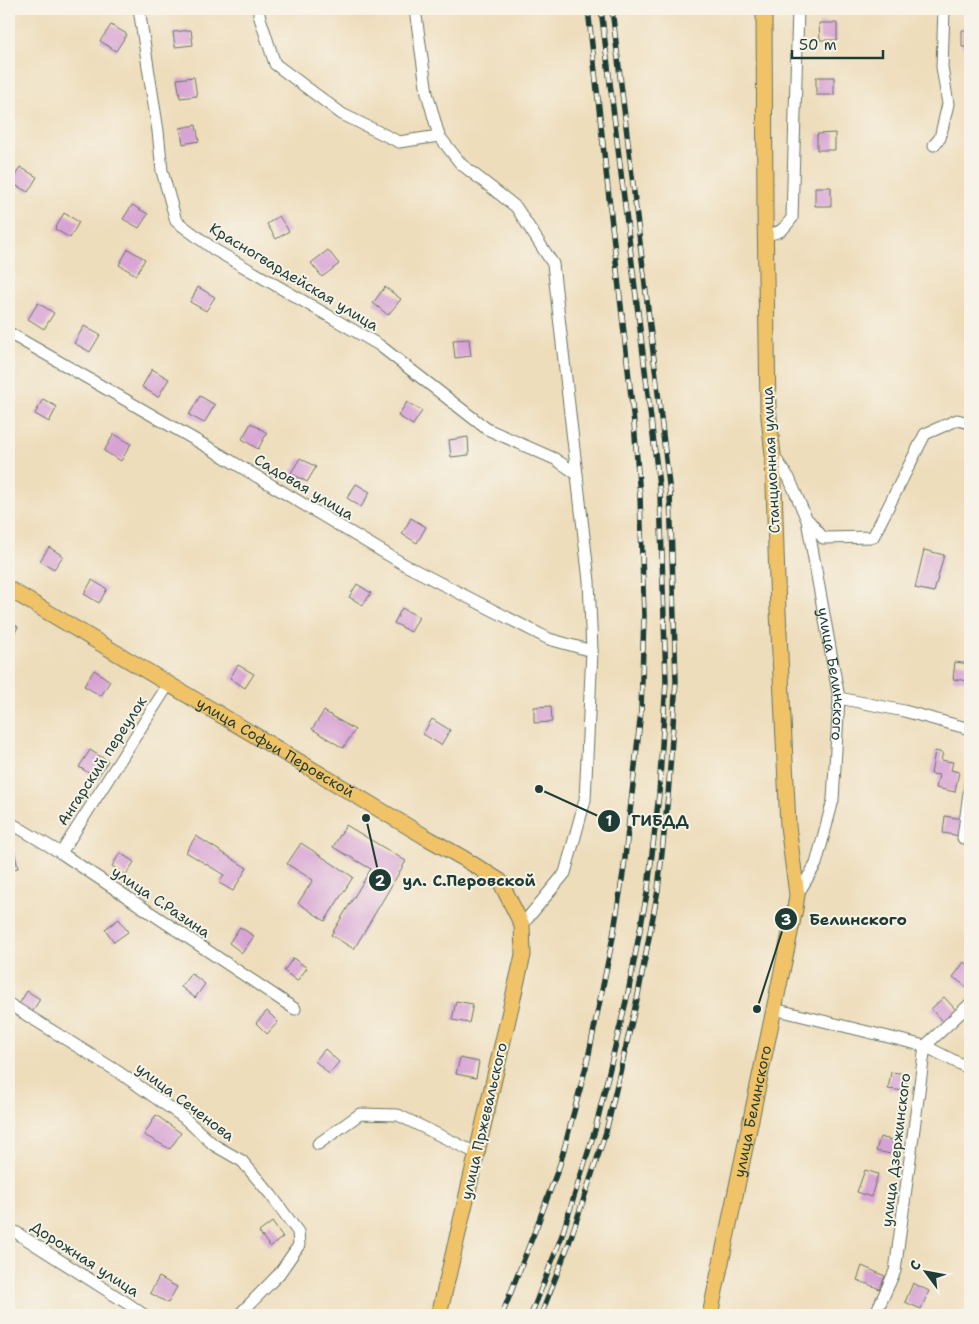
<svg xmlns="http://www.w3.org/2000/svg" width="979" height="1324" font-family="'Shantell Sans',sans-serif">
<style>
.building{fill:#d7a3d4}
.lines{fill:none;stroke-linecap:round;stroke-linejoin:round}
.minor-casing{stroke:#677563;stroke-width:13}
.major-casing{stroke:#677563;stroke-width:17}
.minor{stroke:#fff;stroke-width:11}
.major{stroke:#f1c369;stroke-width:15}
.rail-casing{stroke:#1f3d34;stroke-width:5.5}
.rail{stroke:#f7f3e8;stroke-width:4;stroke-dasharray:11;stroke-linecap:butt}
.labels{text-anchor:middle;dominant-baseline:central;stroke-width:4;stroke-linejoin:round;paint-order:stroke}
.street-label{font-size:15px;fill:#1f3d34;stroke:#f7f3e8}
.leader{fill:none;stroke:#1f3d34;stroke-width:2}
.callout-dot{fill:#1f3d34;stroke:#f7f3e8;stroke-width:2}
.mark-label{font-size:15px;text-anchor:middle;font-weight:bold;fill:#fff}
.callout-label{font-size:16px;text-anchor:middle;font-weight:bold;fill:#1f3d34;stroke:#f7f3e8;stroke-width:4;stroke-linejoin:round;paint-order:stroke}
</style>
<rect width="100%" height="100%" fill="#f7f3e8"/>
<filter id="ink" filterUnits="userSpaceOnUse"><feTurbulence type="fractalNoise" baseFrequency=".02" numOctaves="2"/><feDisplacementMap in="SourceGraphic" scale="10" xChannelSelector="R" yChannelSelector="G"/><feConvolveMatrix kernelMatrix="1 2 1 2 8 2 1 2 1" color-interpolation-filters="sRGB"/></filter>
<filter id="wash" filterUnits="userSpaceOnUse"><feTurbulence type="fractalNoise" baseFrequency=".0096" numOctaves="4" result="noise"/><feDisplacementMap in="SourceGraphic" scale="20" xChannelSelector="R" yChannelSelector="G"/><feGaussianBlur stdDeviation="1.12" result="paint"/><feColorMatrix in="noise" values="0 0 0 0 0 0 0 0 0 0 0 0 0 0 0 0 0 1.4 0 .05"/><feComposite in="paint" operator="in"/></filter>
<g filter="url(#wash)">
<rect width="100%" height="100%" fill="#edb"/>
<g id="blocks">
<path class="building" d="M819,23H837V40H820Z
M111,25L127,34L116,51L100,41Z
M191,30L193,45L175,47L173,32Z
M962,30H970V47H962Z
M194,77L197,96L180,98L177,79Z
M816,77H834V95H816Z
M196,125L199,141L183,144L180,128Z
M835,133V150H817V134Z
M20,167L37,177L28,192L11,183Z
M815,187H831V206H815Z
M132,205L148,214L139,228L123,219Z
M64,213L79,222L70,238L55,229Z
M279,216L289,231L276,239L267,224Z
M128,249L145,259L136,275L119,265Z
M328,250L339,264L322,277L311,263Z
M198,287L215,297L206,311L190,302Z
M385,287L401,299L388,315L373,303Z
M38,303L54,313L44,329L28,319Z
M84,326L100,335L90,352L74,343Z
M469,339L471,356L455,358L453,340Z
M152,369L169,379L158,397L142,387Z
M200,396L215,405L204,423L189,415Z
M43,399L57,407L49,422L35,414Z
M407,402L422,411L413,425L398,416Z
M251,423L267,433L258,449L242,439Z
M114,434L131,444L121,461L104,451Z
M468,437L469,455L451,457L449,440Z
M300,458L316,467L307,482L291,473Z
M356,484L370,492L361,507L347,498Z
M411,518L426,527L417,543L402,534Z
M49,547L63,556L54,569L40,561Z
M924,550L944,555L934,592L915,588Z
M92,580L107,589L99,603L84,594Z
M357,584L371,593L363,605L349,597Z
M402,608L419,617L411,632L394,623Z
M9,621L18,627L9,643Z
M955,662L970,664V681L953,679Z
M238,665L254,674L245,688L230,678Z
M94,670L110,681L101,696L84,686Z
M551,706L552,722L534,723V707Z
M324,711L355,730L343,748L312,729Z
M432,719L450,730L441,745L423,734Z
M90,750L108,761L97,778L79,767Z
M935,751L943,753L941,760L953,762L951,770L959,772L955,792L936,788L939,775L931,774Z
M945,816L962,819L960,836L943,833Z
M346,825L406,861L354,949L331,935L371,869L333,847Z
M196,836L247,868L233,891L219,883L224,875L186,852Z
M301,843L353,877L325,921L298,903L313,880L287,864Z
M14,851L18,868L9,870V852Z
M120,853L134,862L126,875L112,866Z
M119,919L128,932L114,942L105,929Z
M240,927L254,936L242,953L229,943Z
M293,958L307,968L297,981L284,971Z
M964,962L970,966V985L968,988L953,977Z
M191,973L205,984L195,998L181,987Z
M27,991L40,999L31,1014L18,1006Z
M944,997L957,1011L944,1023L931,1009Z
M456,1001L473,1004L469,1023L452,1020Z
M267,1011L278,1022L267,1034L256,1023Z
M325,1049L339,1062L329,1074L315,1061Z
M460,1058L479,1062L476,1078L456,1074Z
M891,1072L908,1074L905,1091L888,1089Z
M156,1115L181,1133L170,1149L144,1135Z
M880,1137L899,1142L896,1155L876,1151Z
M865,1170L878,1174L871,1197L857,1192Z
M272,1222L283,1237L270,1247L259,1232Z
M862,1266L885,1276L880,1289L857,1280Z
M159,1277L177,1287L168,1303L150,1293Z
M913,1283L929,1291L921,1309L905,1302Z"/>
</g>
</g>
<g filter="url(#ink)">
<use href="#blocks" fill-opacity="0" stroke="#677563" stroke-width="1"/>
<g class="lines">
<g class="minor-casing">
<g id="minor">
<path d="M139,9L158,131L162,171L176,221L215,250L379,345L487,429L555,459L577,474"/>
<path d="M259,9V15L275,64L342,114L399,142L439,136"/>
<path d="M415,9L427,93L439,136L461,164L516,207L553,264L589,581L592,651L585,800L565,873L522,925"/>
<path d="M934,145L940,138L948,104L942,67L944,9"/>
<path d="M765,235C782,232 782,231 792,218L798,9"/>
<path d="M9,333L211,449L405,565L549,639L592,651"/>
<path id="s1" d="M773,455L789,478L807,520L839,698L833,800L816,864L797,895"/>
<path d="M809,521L823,538L873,537L925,434L957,420L970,423"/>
<path d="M839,698L904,711L970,729"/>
<path d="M9,822L61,853L295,1009"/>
<path d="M963,838L970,785"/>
<path d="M61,853L168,685"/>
<path d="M9,1004L117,1071L183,1117L214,1145L242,1161L271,1195L298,1232L299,1245L279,1274L239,1315"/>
<path d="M774,1009L925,1046L970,1069"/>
<path d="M318,1144L360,1114L398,1115L476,1153"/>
<path d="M9,1228L130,1305L144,1315"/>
<path d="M875,1315L895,1271L925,1046L970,1004"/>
</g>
</g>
<g class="major-casing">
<g id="major">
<path id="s2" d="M9,589L424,836L463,858L500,881L522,925L523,955L439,1315"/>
<path id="s3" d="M710,1315L795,909L797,895L788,826L778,611L773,455L768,408L765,211L764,9"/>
</g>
</g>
<use href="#minor" class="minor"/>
<use href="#major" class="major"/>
<g class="rail-casing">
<path id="rail" d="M502,1315L538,1223L560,1164L587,1063L613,937L624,867L641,711L644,616L640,496L634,423L588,9
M531,1315L561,1238L595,1130L628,993L648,888L659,794L666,681L660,493L601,9
M541,1315L569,1243L606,1132L638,995L658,890L668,796L676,681L670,493L612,9"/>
</g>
<use href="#rail" class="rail"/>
</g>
</g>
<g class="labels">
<g class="street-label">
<text transform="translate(294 277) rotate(31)">Красногвардейская улица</text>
<text transform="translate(771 460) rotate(-93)">Станционная улица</text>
<text transform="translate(304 487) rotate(31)">Садовая улица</text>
<text stroke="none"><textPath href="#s1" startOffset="230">улица Белинского</textPath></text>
<text stroke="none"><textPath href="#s2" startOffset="310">улица Софьи Перовской</textPath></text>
<text transform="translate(102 761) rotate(-57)">Ангарский переулок</text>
<text transform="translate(161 902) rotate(34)">улица С.Разина</text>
<text transform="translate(185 1102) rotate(37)">улица Сеченова</text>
<text stroke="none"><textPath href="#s3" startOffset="208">улица Белинского</textPath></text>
<text transform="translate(484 1121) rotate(-77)">улица Пржевальского</text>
<text transform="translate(896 1150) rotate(-83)">улица Дзержинского</text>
<text transform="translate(85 1259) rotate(33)">Дорожная улица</text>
</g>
</g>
<path class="leader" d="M539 789L609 821M366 818L380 880M757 1009L786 919"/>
<g class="callout-dot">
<circle cx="539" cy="789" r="5"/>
<circle cx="366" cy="818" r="5"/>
<circle cx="757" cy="1009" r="5"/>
<circle cx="609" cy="821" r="12"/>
<circle cx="380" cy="880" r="12"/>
<circle cx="786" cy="919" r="12"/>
</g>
<g class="mark-label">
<text x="609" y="826">1</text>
<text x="380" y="886">2</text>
<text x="786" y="925">3</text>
</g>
<g class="callout-label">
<text x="660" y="826">ГИБДД</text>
<text x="469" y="886">ул. С.Перовской</text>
<text x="858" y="925">Белинского</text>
</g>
<rect width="979" height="1324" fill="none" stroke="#f7f3e8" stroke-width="30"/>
<g transform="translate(926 1272) rotate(302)" stroke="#f7f3e8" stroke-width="4" paint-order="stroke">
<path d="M0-4L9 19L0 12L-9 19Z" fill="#1f3d34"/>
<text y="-8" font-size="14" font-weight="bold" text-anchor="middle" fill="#1f3d34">С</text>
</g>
<path d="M792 50v8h91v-8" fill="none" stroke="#1f3d34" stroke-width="2.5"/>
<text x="799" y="50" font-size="15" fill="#1f3d34" stroke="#f7f3e8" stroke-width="4" paint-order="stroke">50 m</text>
</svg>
